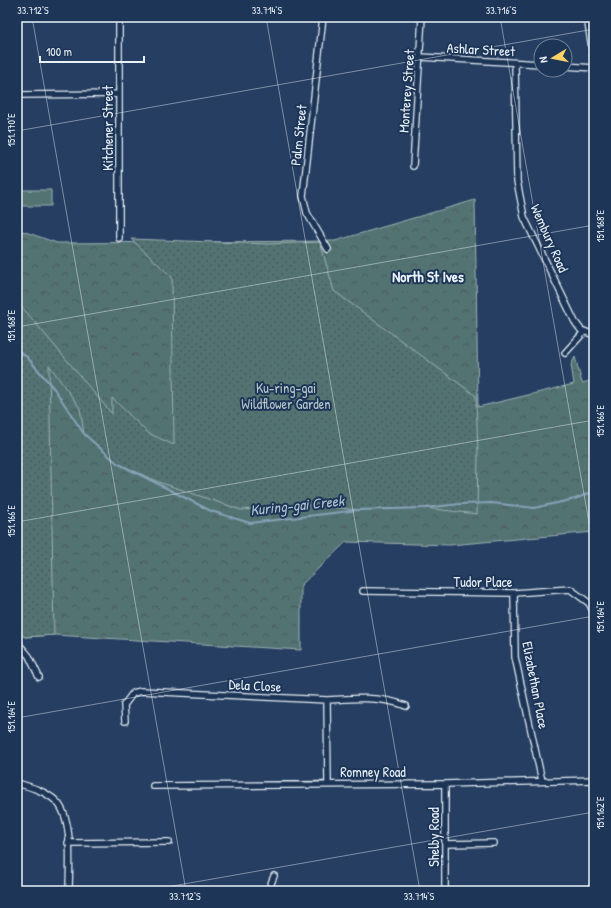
<svg xmlns="http://www.w3.org/2000/svg" width="611" height="908" font-family="'Patrick Hand',sans-serif">
<style>
.green{fill:#537372;stroke:#9eb2b5}
.forest{fill:url(#forest-crowns);stroke:#9eb2b5}
.park{fill:url(#park-dots);stroke:#9eb2b5}
.lines{fill:none;stroke-linecap:round;stroke-linejoin:round}
.stream{stroke:#87a2b9;stroke-width:2}
.minor-casing{stroke:#e8f1f8;stroke-width:8}
.minor{stroke:#1d3557;stroke-width:5.5}
.ticks{fill:none;stroke:#e8f1f8;stroke-width:1;stroke-opacity:0.45}
.labels{text-anchor:middle;dominant-baseline:central;stroke-width:4;stroke-linejoin:round;paint-order:stroke}
.street-label{font-size:14px;fill:#e8f1f8;stroke:#1d3557}
.park-label{font-size:14px;fill:#b4c5c9;stroke:#1d3557}
.neighbourhood-label{font-size:15px;font-weight:bold;fill:#e8f1f8;stroke:#1d3557}
.water-label{font-size:15px;font-style:italic;fill:#b0c3d3;stroke:#1d3557}
.neatline{fill:none;stroke:#e8f1f8;stroke-width:1.5}
.ticks-label{font-size:10px;text-anchor:middle;fill:#e8f1f8}
</style>
<defs>
<pattern id="forest-crowns" width="20" height="18" patternUnits="userSpaceOnUse"><rect width="20" height="18" fill="#537372"/><path d="M2 6a3 3 0 1 1 6 0M12 15a3 3 0 1 1 6 0" fill="none" stroke="#4c5b5c"/></pattern>
<pattern id="park-dots" width="8" height="8" patternUnits="userSpaceOnUse"><rect width="8" height="8" fill="#537372"/><path d="M2 2h.1M6 6h.1" fill="none" stroke="#4c5b5c" stroke-width="1.8" stroke-linecap="round"/></pattern>
</defs>
<rect width="100%" height="100%" fill="#263e61"/>
<filter id="ink" filterUnits="userSpaceOnUse"><feTurbulence type="fractalNoise" baseFrequency=".025" numOctaves="2"/><feDisplacementMap in="SourceGraphic" scale="8" xChannelSelector="R" yChannelSelector="G"/><feConvolveMatrix kernelMatrix="1 2 1 2 8 2 1 2 1" color-interpolation-filters="sRGB"/></filter>
<g filter="url(#ink)">
<path class="green" d="M19,190H51V206H19Z"/>
<path class="forest" d="M475,200L478,407L574,384L571,365L575,357L582,383L594,380V532L450,545L346,542L301,585V650L54,635L25,637L17,633V229L57,243L335,241Z"/>
<path class="park" d="M131,239L269,244L320,242L334,291L476,396L478,454L477,514L425,508L358,510L313,505L241,510L156,481L117,463L84,434L80,408L49,365L54,635L25,637L17,633V303L22,307L112,414V398L148,433L174,445L172,277Z"/>
<g class="lines">
<path class="stream" d="M17,349L27,357L55,390L84,434L117,463L211,511L250,523L358,510L425,508L460,504L492,503L534,508L575,499L594,491"/>
<g class="minor-casing">
<path id="minor" d="M119,17V238
M323,17L303,196L307,213L328,249
M587,17L594,61
M420,57L541,64
M515,63L517,181L524,217L575,322L581,330L594,335
M565,66L594,68
M17,95L118,94
M413,166L422,17
M565,353L584,332
M363,591L514,593L570,589L589,603L593,611
M514,593L515,657L542,781
M17,642L29,656L39,677
M327,700L328,783
M125,721L124,705L133,693L141,691L327,700C352,698 382,696 406,706
M17,783C31,787 45,791 56,801C74,818 69,867 69,891
M445,784V891
M153,786L445,784L594,780
M68,843L169,842
M446,844L494,843
M268,891L274,876
M591,891V888"/>
</g>
<use href="#minor" class="minor"/>
</g>
</g>
<path class="ticks" d="M32,17L186,891M266,17L420,891M500,17L594,551M17,131L594,29M17,327L594,225M17,522L594,420M17,718L594,616M144,891L594,812"/>
<g class="labels">
<g class="street-label">
<text transform="translate(481 49) rotate(3)">Ashlar Street</text>
<text transform="translate(406 91) rotate(-86)">Monterey Street</text>
<text transform="translate(107 128) rotate(-90)">Kitchener Street</text>
<text transform="translate(298 135) rotate(-84)">Palm Street</text>
<text transform="translate(550 238) rotate(66)">Wembury Road</text>
<text x="483" y="581">Tudor Place</text>
<text transform="translate(255 685) rotate(3)">Dela Close</text>
<text transform="translate(536 685) rotate(79)">Elizabethan Place</text>
<text x="373" y="771">Romney Road</text>
<text transform="translate(433 837) rotate(-90)">Shelby Road</text>
</g>
<g class="park-label">
<text x="286" y="387">Ku-ring-gai<tspan x="286" dy="16">Wildflower Garden</tspan></text>
</g>
<g class="neighbourhood-label">
<text x="428" y="276">North St Ives</text>
</g>
<g class="water-label">
<text transform="translate(297 505) rotate(-6)">Kuring-gai Creek</text>
</g>
</g>
<rect width="611" height="908" fill="none" stroke="#1d3557" stroke-width="44"/>
<g transform="translate(553 58) rotate(260)"><circle r="19" fill="#1d3557" stroke="#6e8097"/>
<path d="M0-3L7 15L0 10L-7 15Z" fill="#ffd166"/>
<text y="-6" font-size="11" font-weight="bold" text-anchor="middle" fill="#e8f1f8">N</text>
</g>
<path d="M40 56v6h104v-6" fill="none" stroke="#e8f1f8" stroke-width="2"/>
<text x="46" y="56" font-size="12" fill="#e8f1f8" stroke="#1d3557" stroke-width="3" paint-order="stroke">100 m</text>
<rect x="22" y="22" width="567" height="864" class="neatline"/>
<g class="ticks-label">
<text x="33" y="14">33.712°S</text>
<text x="267" y="14">33.714°S</text>
<text x="501" y="14">33.716°S</text>
<text transform="translate(11 130) rotate(-90)" y="4">151.170°E</text>
<text transform="translate(600 226) rotate(-90)" y="4">151.168°E</text>
<text transform="translate(11 326) rotate(-90)" y="4">151.168°E</text>
<text transform="translate(600 421) rotate(-90)" y="4">151.166°E</text>
<text transform="translate(11 521) rotate(-90)" y="4">151.166°E</text>
<text transform="translate(600 617) rotate(-90)" y="4">151.164°E</text>
<text transform="translate(11 717) rotate(-90)" y="4">151.164°E</text>
<text transform="translate(600 813) rotate(-90)" y="4">151.162°E</text>
<text x="185" y="900">33.712°S</text>
<text x="419" y="900">33.714°S</text>
</g>
</svg>
